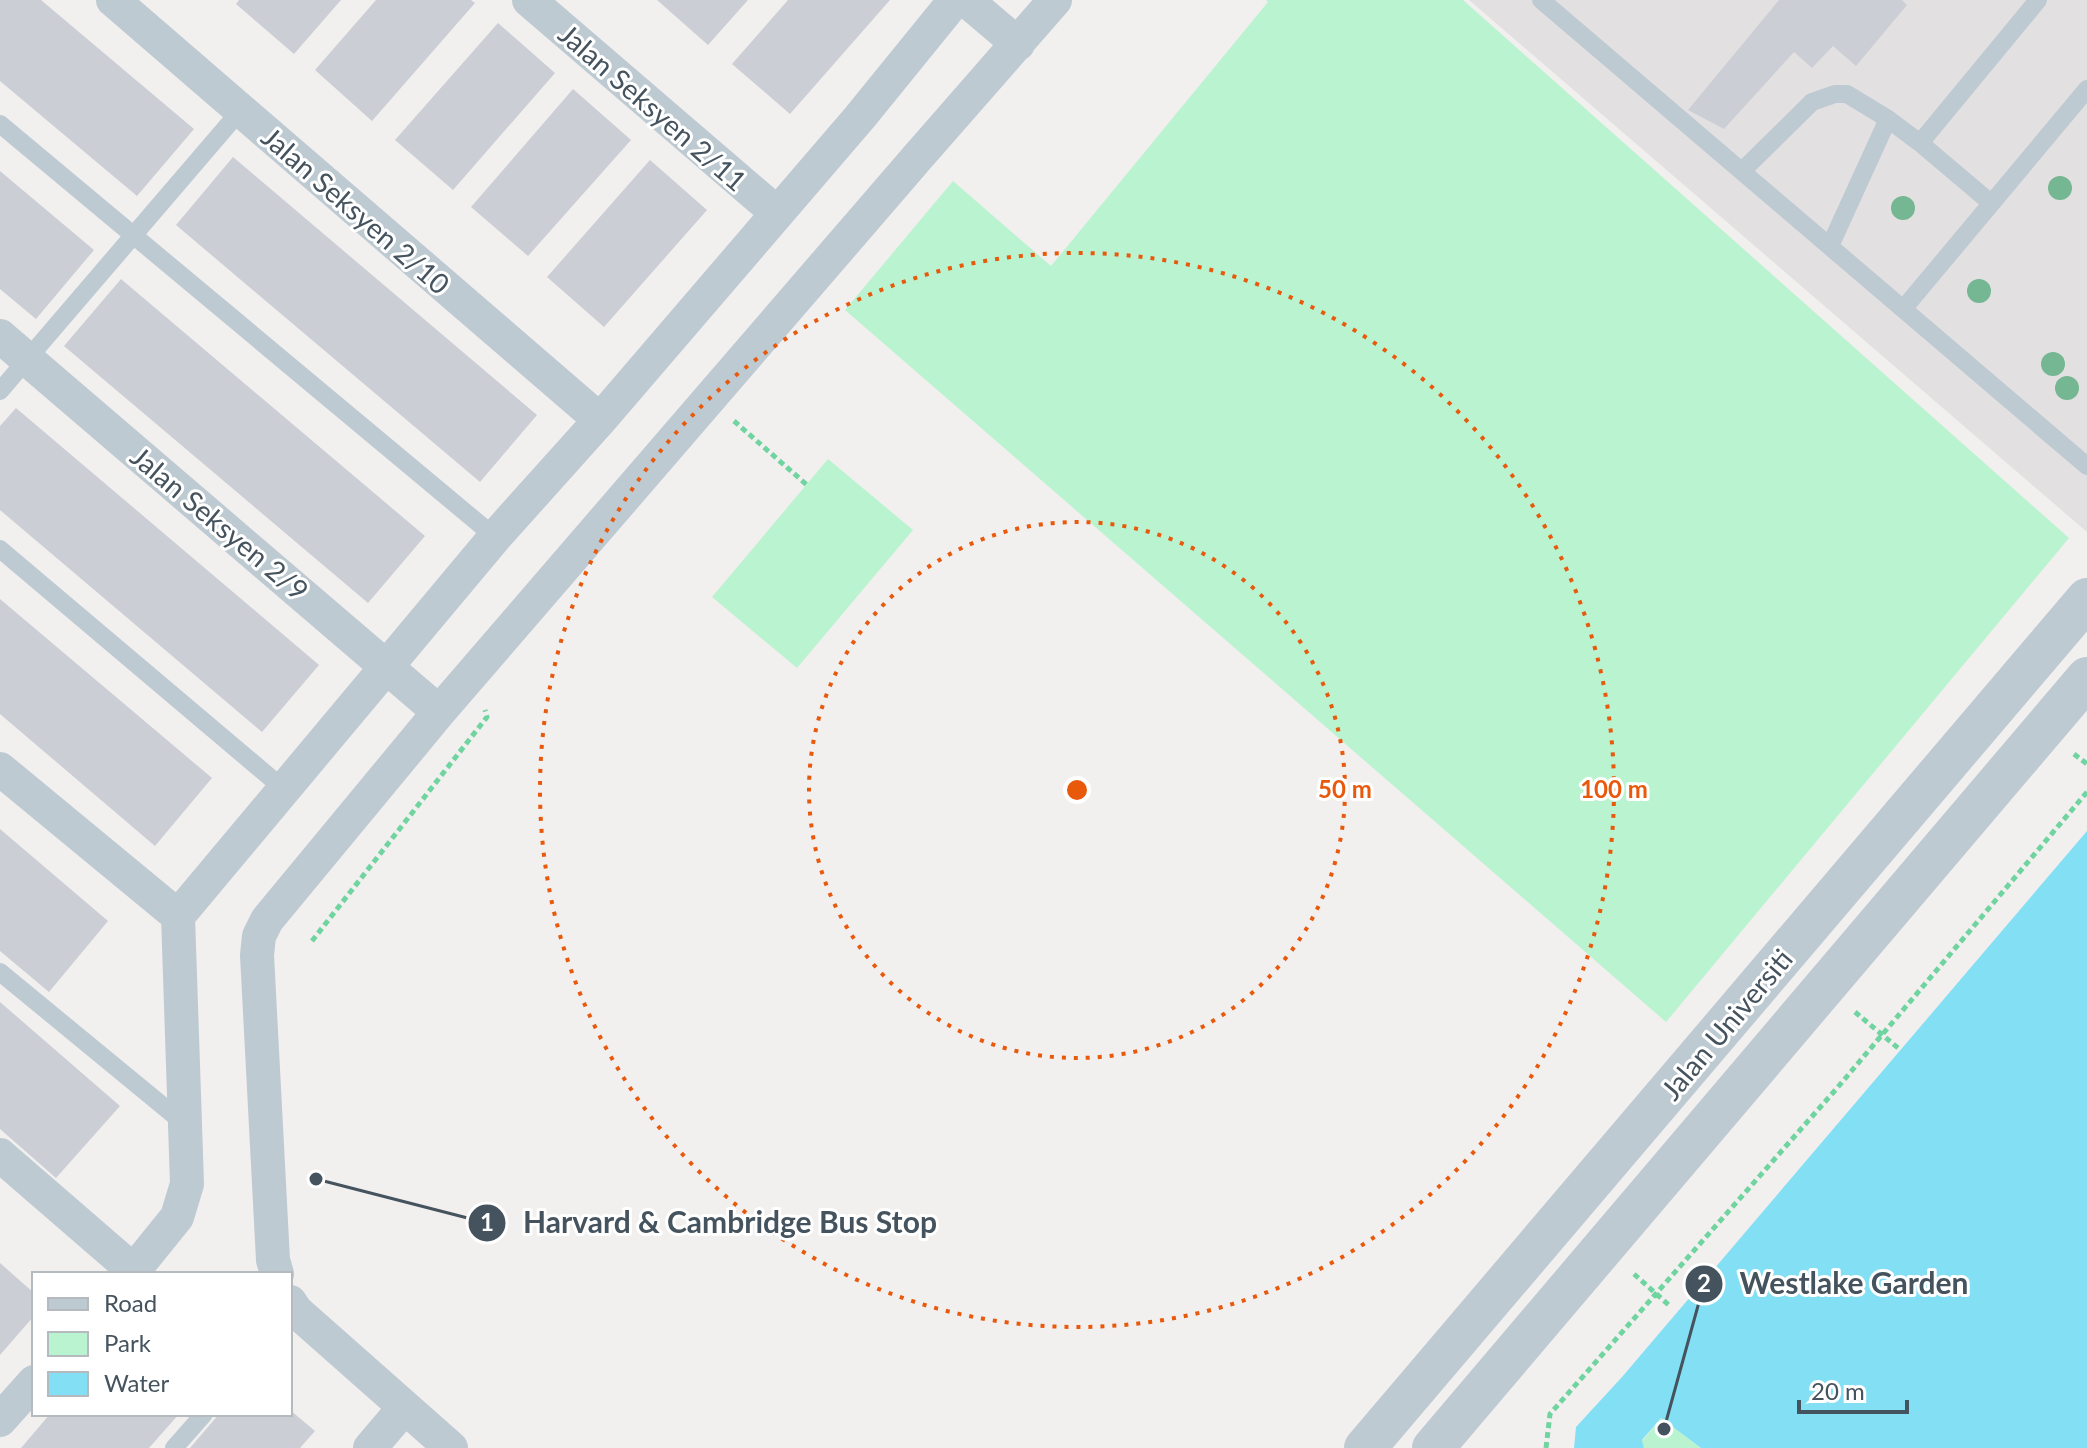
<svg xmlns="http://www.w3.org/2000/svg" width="2087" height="1448" font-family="Lato,sans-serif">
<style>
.education{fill:#e3e0e1}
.green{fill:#baf3cf}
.water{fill:#83dff4}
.building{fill:#cbced4}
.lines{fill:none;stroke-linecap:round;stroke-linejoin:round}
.path{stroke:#6fd4a0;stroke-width:5;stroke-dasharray:6 4;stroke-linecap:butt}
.service{stroke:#becad2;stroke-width:18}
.minor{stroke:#becad2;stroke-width:34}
.tertiary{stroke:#becad2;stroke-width:42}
.tree{fill:#75b693}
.ring{fill:none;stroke:#e8590c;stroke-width:4;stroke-dasharray:4 8}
.labels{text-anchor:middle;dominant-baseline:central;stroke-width:6;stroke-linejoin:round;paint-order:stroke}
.street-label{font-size:28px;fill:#45535e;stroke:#fff}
.centre{fill:#e8590c;stroke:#fff;stroke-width:4}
.ring-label{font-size:24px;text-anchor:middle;font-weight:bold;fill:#e8590c;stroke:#fff;stroke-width:6;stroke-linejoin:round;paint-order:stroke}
.leader{fill:none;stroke:#45535e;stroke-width:3}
.callout-dot{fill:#45535e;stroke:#fff;stroke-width:3}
.mark-label{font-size:24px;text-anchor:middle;font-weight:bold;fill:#fff}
.callout-label{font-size:30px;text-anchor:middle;font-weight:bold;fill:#45535e;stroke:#fff;stroke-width:6;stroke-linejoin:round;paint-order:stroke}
</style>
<rect width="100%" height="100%" fill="#f2efef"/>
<path class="education" d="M1469,0H2087V532Z"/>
<path class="green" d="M1266,0H1463L2069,538L1666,1022L845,310L953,181L1051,266L1268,2Z
M828,459L913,530L797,668L712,597Z
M1661,1418L1701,1448H1644L1642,1441Z"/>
<path class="water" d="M2087,831V1448H1701L1661,1418L1642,1440L1644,1448H1574L1576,1427L1622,1377Z"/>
<path class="building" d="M0,0H41L194,129L137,196L0,81Z
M239,0H341L294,54L236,4Z
M376,0H471L475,3L372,121L315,70Z
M657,0H748L708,45Z
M788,0H890L790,114L732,64Z
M1779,0H1902L1907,5L1856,66L1833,46L1812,68L1794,52L1724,129L1688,110Z
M498,23L555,73L453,190L395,140Z
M573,89L631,140L528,256L471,207Z
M233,157L537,415L480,482L176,225Z
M650,160L707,210L604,327L547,277Z
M0,171L94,250L36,319L0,289Z
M121,279L425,536L368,603L64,346Z
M16,408L319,665L262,732L0,510V426Z
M0,599L212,778L155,846L0,714Z
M0,829L108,921L49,992L0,951Z
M0,1002L120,1106L56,1178L0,1129Z
M0,1263L34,1293V1316L0,1355Z
M290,1410L315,1431L300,1448H190L219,1414H290Z
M50,1414H179L149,1448H21Z"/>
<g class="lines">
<path class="path" d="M734,421L807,485
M2074,754L2087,764
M312,941L487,717L485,710
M1855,1012L1898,1048
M1634,1274L1671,1307
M1546,1448L1550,1414L1838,1087L2087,792"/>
<path class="service" d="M1541,0L2087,466
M0,124L495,537
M1920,143L2038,0
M1742,171L1812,102L1835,94H1847L1888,119L1920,143L1991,203
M1830,246L1888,119
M1904,308L2087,89
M0,391L240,111
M0,549L285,790
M0,972L186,1125
M174,1448L204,1414"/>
<path class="minor" d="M113,0L600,420
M529,0L777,213
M966,0L1018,44
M0,336L439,712
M0,769L178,916
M0,1155L134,1271
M131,1274L177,1217L187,1184L178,916L495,537L600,420L860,117L955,0
M277,1274L273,1260L257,955L259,936L267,920L439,712L916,159L1055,0
M290,1302L296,1311L451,1448
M0,1420L34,1382
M370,1448L404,1408"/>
<path class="tertiary" d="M1365,1448L2087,599
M1433,1448L2087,678"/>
</g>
<g class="tree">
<circle cx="2060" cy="188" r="12"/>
<circle cx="1903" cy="208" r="12"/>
<circle cx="1979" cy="291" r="12"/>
<circle cx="2053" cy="364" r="12"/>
<circle cx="2067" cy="388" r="12"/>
</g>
<g class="ring">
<circle cx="1077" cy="790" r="268"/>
<circle cx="1077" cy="790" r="537"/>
</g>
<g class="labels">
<g class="street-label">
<text transform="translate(653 107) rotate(41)">Jalan Seksyen 2/11</text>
<text transform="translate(356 210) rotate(41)">Jalan Seksyen 2/10</text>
<text transform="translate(220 523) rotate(40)">Jalan Seksyen 2/9</text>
<text transform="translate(1726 1024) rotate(-50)">Jalan Universiti</text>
</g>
</g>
<circle cx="1077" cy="790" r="12" class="centre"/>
<g class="ring-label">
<text x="1345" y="798">50 m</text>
<text x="1614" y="798">100 m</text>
</g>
<path class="leader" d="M316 1179L487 1223M1664 1429L1704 1284"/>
<g class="callout-dot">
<circle cx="316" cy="1179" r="8"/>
<circle cx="1664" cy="1429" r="8"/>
<circle cx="487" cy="1223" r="20"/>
<circle cx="1704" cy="1284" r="20"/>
</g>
<g class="mark-label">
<text x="487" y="1231">1</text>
<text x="1704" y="1292">2</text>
</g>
<g class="callout-label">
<text x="730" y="1233">Harvard &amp; Cambridge Bus Stop</text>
<text x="1854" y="1294">Westlake Garden</text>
</g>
<rect x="32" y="1272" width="260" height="144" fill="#ffffff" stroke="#b5babf" stroke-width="2"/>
<rect x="48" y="1298" width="40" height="12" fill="#becad2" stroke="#b5babf" stroke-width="2"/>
<text x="104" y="1312" font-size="24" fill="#45535e">Road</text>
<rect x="48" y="1332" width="40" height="24" fill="#baf3cf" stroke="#b5babf" stroke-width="2"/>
<text x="104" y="1352" font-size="24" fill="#45535e">Park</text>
<rect x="48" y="1372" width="40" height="24" fill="#83dff4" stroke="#b5babf" stroke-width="2"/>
<text x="104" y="1392" font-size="24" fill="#45535e">Water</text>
<path d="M1799 1400v12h108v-12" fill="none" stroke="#45535e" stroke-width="4"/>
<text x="1811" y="1400" font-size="24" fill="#45535e" stroke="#ffffff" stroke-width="6" paint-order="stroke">20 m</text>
</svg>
